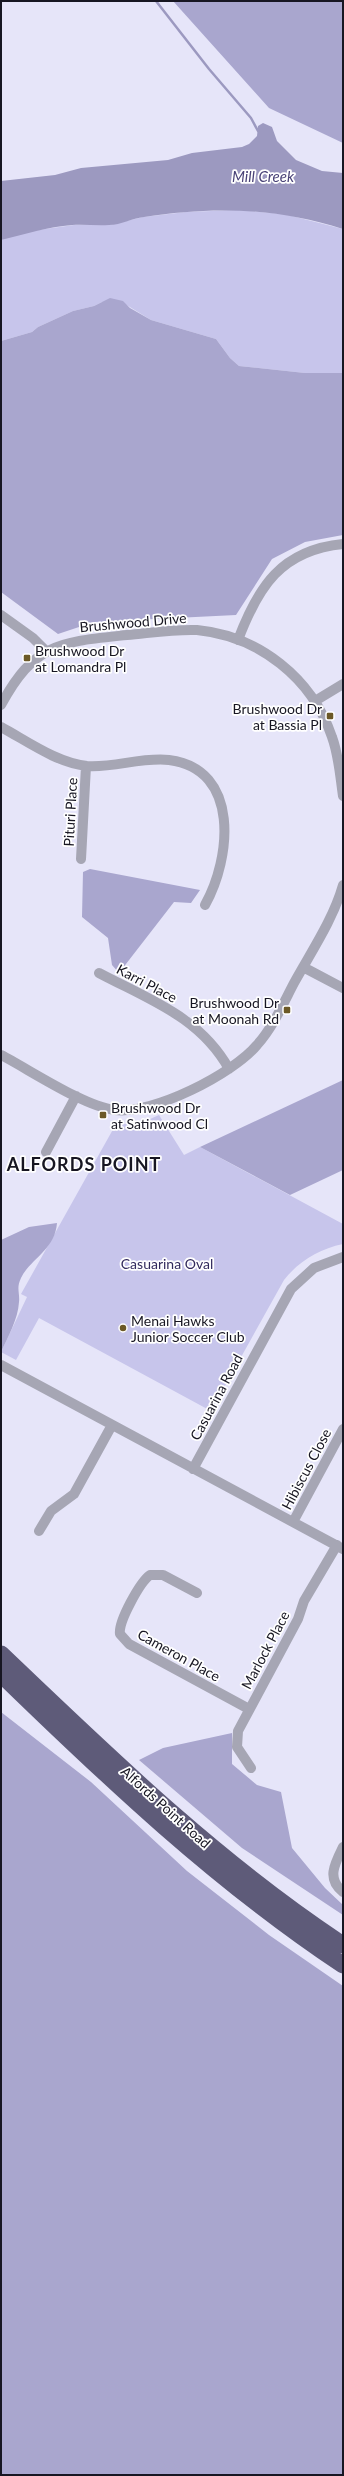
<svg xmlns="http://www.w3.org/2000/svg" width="344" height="2476" font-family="Lato,sans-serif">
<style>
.green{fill:#c7c5eb}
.forest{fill:#a9a6ce}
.water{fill:#9c99c0}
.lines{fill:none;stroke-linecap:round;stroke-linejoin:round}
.stream{stroke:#9c99c0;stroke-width:2.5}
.street{stroke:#a6a6b4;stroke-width:10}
.highway{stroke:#5e5b79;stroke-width:17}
.poi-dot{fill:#6c5927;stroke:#fff;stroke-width:1.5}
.labels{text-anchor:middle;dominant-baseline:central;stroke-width:3.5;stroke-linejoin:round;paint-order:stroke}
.street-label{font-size:14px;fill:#171622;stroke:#fff}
.poi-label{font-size:14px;fill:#171622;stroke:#fff;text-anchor:start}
.park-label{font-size:14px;fill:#322a5d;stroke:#fff}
.water-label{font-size:15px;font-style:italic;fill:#494277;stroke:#fff}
.district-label{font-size:18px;font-weight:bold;letter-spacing:1px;fill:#171622;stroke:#fff}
</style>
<rect width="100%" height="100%" fill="#e6e5f9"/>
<path class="green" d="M238,210L284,214L343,229V373H305L239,366L230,358L216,339L151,320L125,304L102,302L94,306L73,311L38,327L32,332L1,341V240L19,233L52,228L74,225H110L143,217L186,212Z
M159,1115L184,1155L200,1147L343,1224V1244C319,1249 299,1261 284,1280L211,1411L39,1318L16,1360L1,1352L27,1297L21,1294L116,1124H139Z"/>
<path class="forest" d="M173,1H343V143L269,108Z
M110,298L123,301L130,308L151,320L216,339L230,358L239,366L305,373H343V535L305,542L272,559L236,615L94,622L58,634L1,592V341L32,332L38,327L73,311L94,306Z
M90,869L200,890L191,903L174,902L119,973L112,965L108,938L82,917L83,872Z
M343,1080V1170L290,1195L200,1147Z
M57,1223C55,1250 30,1259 21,1278C16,1288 20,1293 19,1302C18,1319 8,1337 1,1352V1240L29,1227Z
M1,1712L91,1782L187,1871L269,1935L343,1986V2475H1Z
M232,1733V1764L257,1785L281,1792L292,1848L325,1888L343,1905V1915L242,1848L139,1760L163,1748Z"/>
<path class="water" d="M263,123L272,127L277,141L296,160L322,171L343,173V229C276,208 214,206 144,217C132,218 121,225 109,225C97,226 84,224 72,225C48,227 25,234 1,240V181L55,175L81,168L168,160L192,153L242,147L249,144L257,136L258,126Z"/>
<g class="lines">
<path class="stream" d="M156,1L209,69L251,118L258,131"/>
<path class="street" d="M1,615L33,638L46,651
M238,640C258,587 281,550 343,544
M315,701L343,684
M1,705C35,642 61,642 127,635C150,633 174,629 197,630C259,636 312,678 332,737C339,756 340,776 343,796
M1,727C27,741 57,763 87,766C114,768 141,757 169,760C241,769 231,859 205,905
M81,859L86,766
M303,967L343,988
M99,973C150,1000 200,1017 229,1069
M1,1055C30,1070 85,1107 115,1110C152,1115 233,1074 257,1045C273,1027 283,1004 294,983C311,952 333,920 343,885
M46,1152L76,1096
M1,1365L343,1549
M193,1469L291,1289L314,1268L343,1257
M293,1522L343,1429
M39,1531L51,1511L74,1494L112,1425
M197,1593L163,1575H150C140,1582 118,1622 120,1634L129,1644L249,1709
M251,1768L237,1747L238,1731L298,1619L304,1601L337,1545
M343,1847C335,1863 326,1879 343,1892"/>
<path class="highway" d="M1,1654C110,1758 217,1862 343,1945
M1,1674C109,1779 218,1882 343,1965"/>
</g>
<g class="poi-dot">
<rect x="23" y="654" width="8" height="8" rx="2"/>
<rect x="326" y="712" width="8" height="8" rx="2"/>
<rect x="283" y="1006" width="8" height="8" rx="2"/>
<rect x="99" y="1111" width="8" height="8" rx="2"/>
<circle cx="123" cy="1328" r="4"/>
</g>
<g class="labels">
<g class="street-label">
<text transform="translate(133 622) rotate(-5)">Brushwood Drive</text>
<text transform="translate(70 812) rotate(-87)">Pituri Place</text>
<text transform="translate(147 983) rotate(28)">Karri Place</text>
<text transform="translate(216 1397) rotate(-62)">Casuarina Road</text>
<text transform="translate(306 1469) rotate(-62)">Hibiscus Close</text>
<text transform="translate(265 1650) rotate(-62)">Marlock Place</text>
<text transform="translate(179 1655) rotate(29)">Cameron Place</text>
<text transform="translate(166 1807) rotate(42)">Alfords Point Road</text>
</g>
<g class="poi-label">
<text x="35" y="650">Brushwood Dr<tspan x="35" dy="16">at Lomandra Pl</tspan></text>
<text x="322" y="708" text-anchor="end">Brushwood Dr<tspan x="322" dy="16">at Bassia Pl</tspan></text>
<text x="279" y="1002" text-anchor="end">Brushwood Dr<tspan x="279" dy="16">at Moonah Rd</tspan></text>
<text x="111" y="1107">Brushwood Dr<tspan x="111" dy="16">at Satinwood Cl</tspan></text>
<text x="131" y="1320">Menai Hawks<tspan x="131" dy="16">Junior Soccer Club</tspan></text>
</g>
<g class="park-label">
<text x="167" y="1263">Casuarina Oval</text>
</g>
<g class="water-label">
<text x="263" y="176">Mill Creek</text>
</g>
<g class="district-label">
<text x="84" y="1164">ALFORDS POINT</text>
</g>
</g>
<rect width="344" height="2476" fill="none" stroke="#171622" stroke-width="4"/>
</svg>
